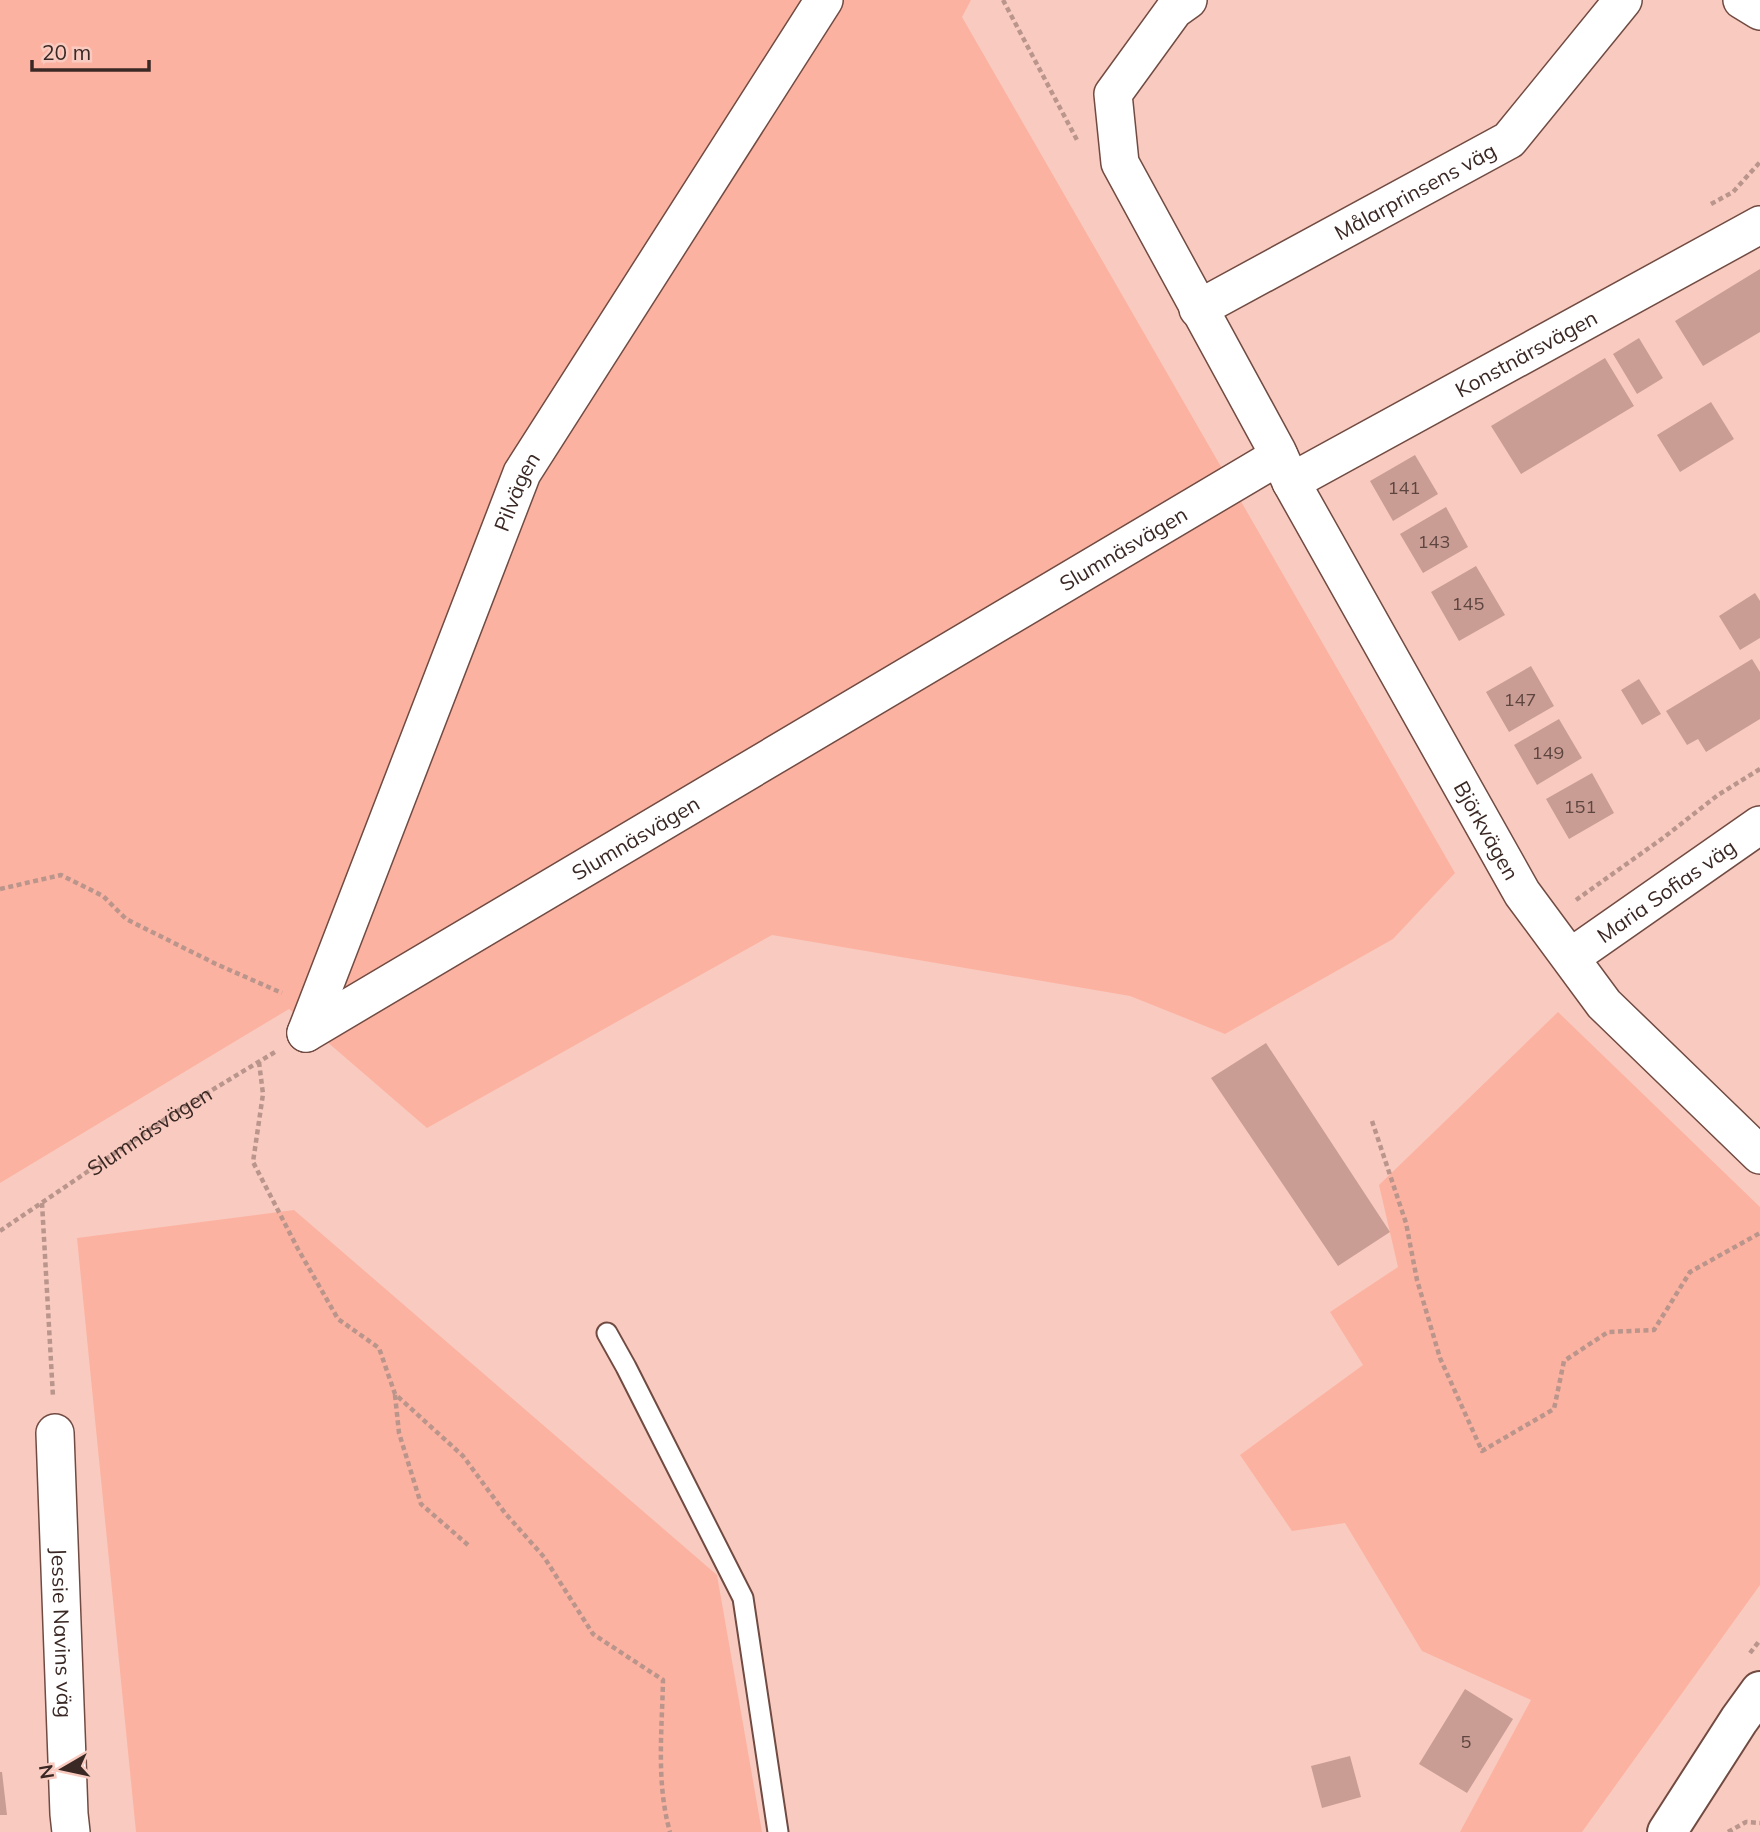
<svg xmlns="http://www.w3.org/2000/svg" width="1760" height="1832" font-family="Mulish,sans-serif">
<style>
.green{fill:#fcb2a1}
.building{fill:#c99d93}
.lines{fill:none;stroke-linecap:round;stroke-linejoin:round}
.lane-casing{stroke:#714b42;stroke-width:23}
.street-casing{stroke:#714b42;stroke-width:40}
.secondary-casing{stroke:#714b42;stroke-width:42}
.path{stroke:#ba958c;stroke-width:4.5;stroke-dasharray:5 3.5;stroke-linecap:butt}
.lane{stroke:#fff;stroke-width:19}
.street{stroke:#fff;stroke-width:37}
.secondary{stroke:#fff;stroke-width:38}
.labels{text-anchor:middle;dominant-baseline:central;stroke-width:7;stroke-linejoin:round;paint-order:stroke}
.number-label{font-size:18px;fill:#5e4540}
.street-label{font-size:21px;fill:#3a2824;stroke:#f9cbc0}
</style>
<rect width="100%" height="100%" fill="#f9cbc0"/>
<path class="green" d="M0,0H971L962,17L1455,873L1393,939L1225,1034L1130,996L772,935L427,1128L289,1009L0,1183Z
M1558,1012L1760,1207V1585L1582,1832H1460L1531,1700L1422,1651L1345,1523L1292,1531L1240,1455L1363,1365L1330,1312L1398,1267L1379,1185Z
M294,1210L717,1575L762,1832H136L77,1238Z"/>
<path class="building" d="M1760,269V332L1703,366L1675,321Z
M1639,338L1663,378L1637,394L1613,354Z
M1605,358L1634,406L1521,474L1491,426Z
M1711,402L1734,439L1680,472L1657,435Z
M1415,455L1438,494L1393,521L1370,481Z
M1446,507L1468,547L1423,573L1400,534Z
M1476,566L1505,615L1459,641L1431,592Z
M1755,593L1760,601V638L1740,650L1719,616Z
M1752,659L1760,672V719L1706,752L1698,739L1687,745L1666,711Z
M1531,666L1554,706L1509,732L1486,692Z
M1639,679L1661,714L1642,725L1621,690Z
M1559,719L1582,758L1537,785L1514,745Z
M1592,773L1614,813L1569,839L1546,799Z
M1266,1043L1390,1232L1338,1266L1211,1078Z
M1465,1689L1513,1719L1467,1793L1419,1764Z
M1350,1756L1361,1797L1322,1808L1311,1766Z
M0,1772H2L7,1815H0Z"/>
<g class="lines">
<g class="lane-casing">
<path id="lane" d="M607,1333L626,1367L743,1598L778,1832"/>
</g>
<g class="street-casing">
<g id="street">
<path id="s2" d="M1188,0L1174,10L1113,94L1120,163L1277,451L1291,482L1522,893L1604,1004L1760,1155"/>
<path d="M1742,0L1760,11"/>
<path id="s3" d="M1198,309L1509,140L1623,0"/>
<path id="s4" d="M1291,482L1760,225"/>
<path id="s5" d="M1571,957L1760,825"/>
<path id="s6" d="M306,1033L522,473L824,0"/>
<path id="s7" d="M306,1033L1279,456"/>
<path id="s8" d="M55,1433L69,1814L71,1832"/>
</g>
</g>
<g class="secondary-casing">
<path id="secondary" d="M1667,1832L1739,1720L1760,1691"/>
</g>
<g class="path">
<path d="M1003,0L1077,140"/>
<path d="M1711,204L1733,192L1760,162"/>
<path d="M0,889L61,875L103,896L126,919L216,964L282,993"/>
<path d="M1576,900L1663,838L1718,795L1760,769"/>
<path d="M259,1062L263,1094L253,1162L298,1249L338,1319L379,1348L395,1394L463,1456L505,1513L544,1557L593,1634L663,1680C662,1731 656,1783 670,1832"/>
<path d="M1372,1121L1406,1223L1417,1280L1440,1358L1482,1451L1554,1409L1564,1361L1608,1332L1654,1330L1690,1272L1760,1233"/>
<path d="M42,1203L53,1397"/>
<path id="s1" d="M0,1231L174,1113L275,1052"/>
<path d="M395,1395L399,1433L421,1504L468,1545"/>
<path d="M1750,1653L1760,1640"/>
<path d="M1728,1832L1746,1822L1760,1823"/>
</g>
<use href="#lane" class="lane"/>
<use href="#street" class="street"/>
<use href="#secondary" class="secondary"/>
</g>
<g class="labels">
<g class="number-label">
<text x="1404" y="487">141</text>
<text x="1434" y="541">143</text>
<text x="1468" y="603">145</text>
<text x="1520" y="699">147</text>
<text x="1548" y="752">149</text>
<text x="1580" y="806">151</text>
<text x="1466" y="1741">5</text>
</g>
<g class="street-label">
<text stroke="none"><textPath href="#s3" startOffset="247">Målarprinsens väg</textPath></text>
<text stroke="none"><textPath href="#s4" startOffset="268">Konstnärsvägen</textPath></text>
<text stroke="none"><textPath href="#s6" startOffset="581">Pilvägen</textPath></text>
<text stroke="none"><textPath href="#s7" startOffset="950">Slumnäsvägen</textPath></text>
<text stroke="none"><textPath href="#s2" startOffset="952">Björkvägen</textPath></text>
<text stroke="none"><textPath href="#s7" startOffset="383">Slumnäsvägen</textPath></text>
<text stroke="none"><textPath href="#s5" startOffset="116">Maria Sofias väg</textPath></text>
<text stroke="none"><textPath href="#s1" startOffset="180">Slumnäsvägen</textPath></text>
<text stroke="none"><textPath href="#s8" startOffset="200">Jessie Navins väg</textPath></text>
</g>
</g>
<g transform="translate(63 1769) rotate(261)" stroke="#f9cbc0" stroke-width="5" paint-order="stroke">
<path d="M0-5L12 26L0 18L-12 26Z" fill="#3a2824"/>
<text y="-10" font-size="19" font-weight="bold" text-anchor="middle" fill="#3a2824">N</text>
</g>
<path d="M32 60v10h117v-10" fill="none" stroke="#3a2824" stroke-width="3.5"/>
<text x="42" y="60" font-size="21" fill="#3a2824" stroke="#f9cbc0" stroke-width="5" paint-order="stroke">20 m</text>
</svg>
